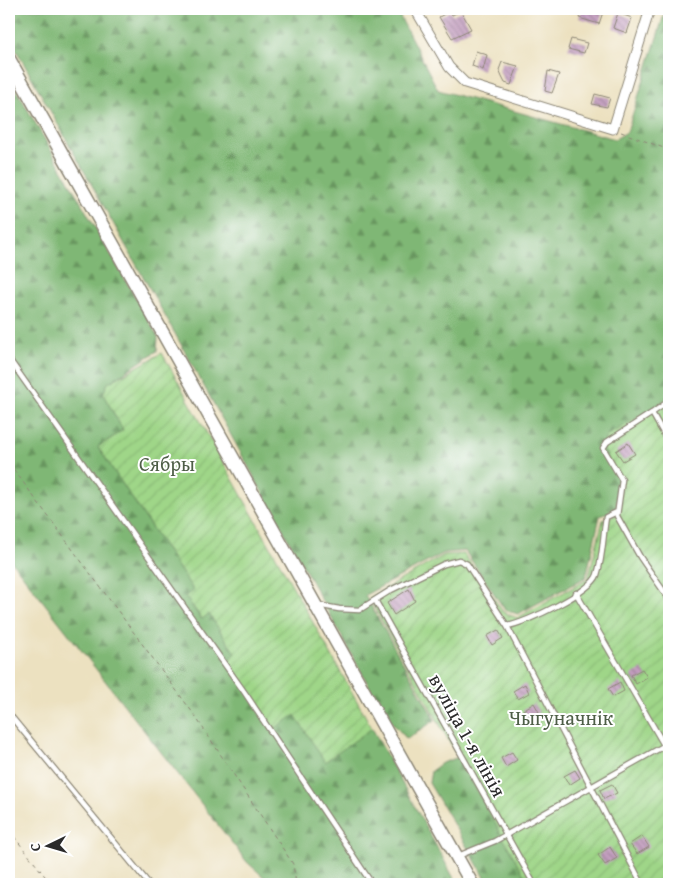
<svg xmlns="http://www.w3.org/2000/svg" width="678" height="893" font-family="'Gentium Book Plus',serif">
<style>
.forest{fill:url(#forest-firs);stroke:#557150}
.garden{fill:url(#garden-furrows);stroke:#65805a}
.building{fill:url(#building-back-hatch)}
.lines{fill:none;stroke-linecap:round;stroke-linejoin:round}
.service-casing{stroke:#8c8676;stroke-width:7}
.minor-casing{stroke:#8c8676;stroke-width:11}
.secondary-casing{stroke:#8c8676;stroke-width:15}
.path{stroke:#8c8676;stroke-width:1;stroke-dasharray:4 4;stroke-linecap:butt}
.service{stroke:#fff;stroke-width:4.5}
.minor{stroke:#fff;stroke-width:9}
.secondary{stroke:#fff;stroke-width:12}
.labels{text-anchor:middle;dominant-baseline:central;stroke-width:4;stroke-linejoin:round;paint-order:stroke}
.park-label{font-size:20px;fill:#4e5e47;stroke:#fff}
.street-label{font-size:20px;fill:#2b2b2b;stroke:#fff}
</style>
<defs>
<pattern id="forest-firs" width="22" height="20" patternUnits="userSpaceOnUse" patternTransform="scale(1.25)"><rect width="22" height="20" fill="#7fb774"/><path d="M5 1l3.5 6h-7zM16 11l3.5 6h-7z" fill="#68955f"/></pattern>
<pattern id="garden-furrows" width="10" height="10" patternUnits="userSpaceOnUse" patternTransform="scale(1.25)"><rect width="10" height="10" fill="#9fd688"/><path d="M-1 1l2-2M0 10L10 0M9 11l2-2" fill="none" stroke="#89b876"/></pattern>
<pattern id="building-back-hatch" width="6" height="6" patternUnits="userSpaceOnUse" patternTransform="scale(1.25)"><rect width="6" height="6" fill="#c29dbe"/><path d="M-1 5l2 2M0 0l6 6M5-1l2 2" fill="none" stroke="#9e809b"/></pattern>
</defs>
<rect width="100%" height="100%" fill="#fff"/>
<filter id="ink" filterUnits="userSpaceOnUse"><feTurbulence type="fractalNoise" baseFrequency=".02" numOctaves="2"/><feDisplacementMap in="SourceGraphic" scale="10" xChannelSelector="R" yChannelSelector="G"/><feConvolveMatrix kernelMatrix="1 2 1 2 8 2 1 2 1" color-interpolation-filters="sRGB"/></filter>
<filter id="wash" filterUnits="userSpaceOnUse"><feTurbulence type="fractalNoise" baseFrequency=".0096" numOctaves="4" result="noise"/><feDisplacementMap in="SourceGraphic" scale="20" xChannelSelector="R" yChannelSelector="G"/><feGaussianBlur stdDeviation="1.12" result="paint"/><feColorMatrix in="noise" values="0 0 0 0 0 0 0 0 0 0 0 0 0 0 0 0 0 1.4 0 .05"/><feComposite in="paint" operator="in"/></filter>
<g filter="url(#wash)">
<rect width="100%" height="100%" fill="#ece1c0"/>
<path class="forest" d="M9,9H396L438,90L615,139L627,132L665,12L669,9V396L603,448L619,481L616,509L600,516L586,577L518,614L505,610L465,551L444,553L365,595L435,720L407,739L385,715L178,339L9,37Z
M9,77L158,337L157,351L108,383L103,394L123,430L98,447L194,591L186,597L201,619L209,614L235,653L228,662L274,729L295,714L325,761L372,728L457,884H268L266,879L247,862L9,558Z
M459,757L529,884H489L429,783L431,771L442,763Z"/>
<path class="garden" d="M162,353L372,728L325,762L295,715L274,729L228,661L235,653L209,614L202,619L185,596L194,591L98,447L123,430L103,394L108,383Z
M669,396V884H529L369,598L444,555L464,554L503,612L517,618L588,579L603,520L619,513V481L603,448L606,436L649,411Z"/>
<g id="blocks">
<path class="building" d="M582,9L603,12L599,24L579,18Z
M450,11L452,15L461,11L471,29L452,38L439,17Z
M618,13L632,18L627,33L613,28Z
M571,39L587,43L584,53L568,49Z
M476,51L487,55L483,70L472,66Z
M502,62L518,66L511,85L505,83L502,77L499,70Z
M548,71L559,74L552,93L545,91Z
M595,94L610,98L607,107L592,104Z
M628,443L635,454L623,461L616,451Z
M409,589L415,601L394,615L387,603Z
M498,630L503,638L492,645L487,636Z
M642,669L647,677L636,684L631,675Z
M620,682L624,691L613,697L608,689Z
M525,684L529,693L518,699L513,691Z
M534,703L539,712L528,718L523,710Z
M512,752L517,760L506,767L501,758Z
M575,770L580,778L569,785L564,776Z
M612,784L617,793L604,799L600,790Z
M642,836L649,847L637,854L630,844Z
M610,847L617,858L605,865L598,855Z"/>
</g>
</g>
<g filter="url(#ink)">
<use href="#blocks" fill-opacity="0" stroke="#8c8676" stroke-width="1"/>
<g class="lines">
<g class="service-casing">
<path id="service" d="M9,359L245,693L372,884
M669,401L652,413L669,443
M652,413L607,442L603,448L622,480L617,516L640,557L669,599
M576,593L664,745L669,750
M375,600L534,884
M317,605L339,609L359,610L391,590L444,564L459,560L467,564L507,626L642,884
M507,626C526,623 591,592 597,575C603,557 603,535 606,517L617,512
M9,714L149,884
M458,856L495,841L669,743"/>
</g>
<g class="minor-casing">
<path id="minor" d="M415,9L449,67L465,83L613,129L650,9"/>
</g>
<g class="secondary-casing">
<path id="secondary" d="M9,59L472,884"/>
</g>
<path class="path" d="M621,132L669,150
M9,463L193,713L293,864L296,884
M9,830L51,884"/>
<use href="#service" class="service"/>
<use href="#minor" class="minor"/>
<use href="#secondary" class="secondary"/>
</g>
</g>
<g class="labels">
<g class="park-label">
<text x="167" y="463">Сябры</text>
<text x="561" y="717">Чыгуначнік</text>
</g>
<g class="street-label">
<text transform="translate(468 735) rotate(61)">вуліца 1-я лінія</text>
</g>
</g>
<rect width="678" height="893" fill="none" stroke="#fff" stroke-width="30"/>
<g transform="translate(48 846) rotate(265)" stroke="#ffffff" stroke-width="4" paint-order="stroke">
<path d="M0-4L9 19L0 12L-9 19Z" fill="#2b2b2b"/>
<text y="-8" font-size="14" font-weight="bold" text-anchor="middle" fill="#2b2b2b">С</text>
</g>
</svg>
